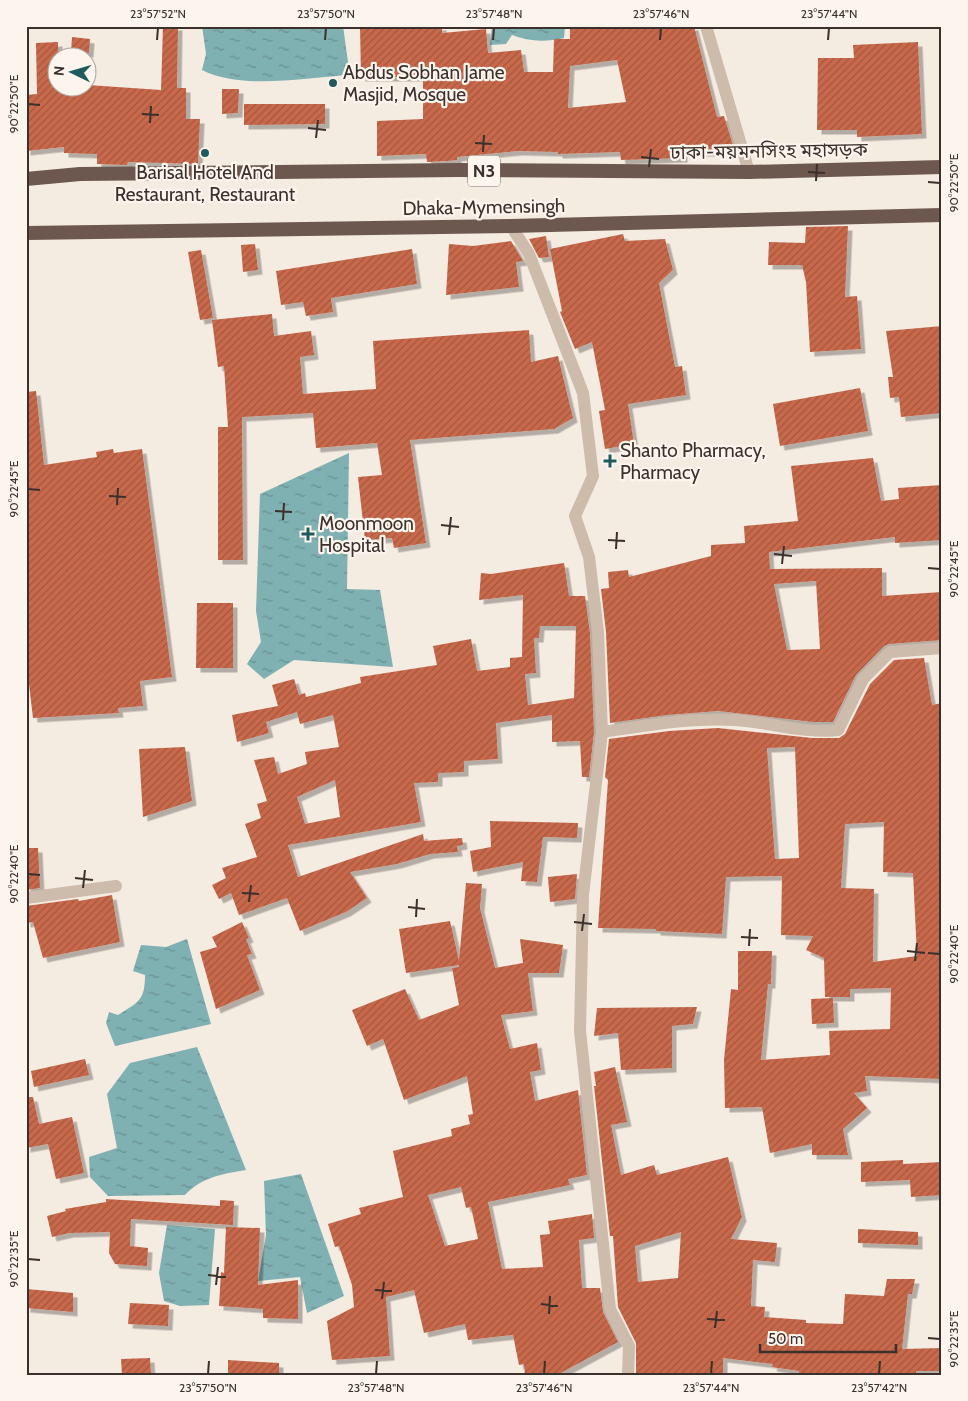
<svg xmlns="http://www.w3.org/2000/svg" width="968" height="1401" font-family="Cabin,'Noto Sans Bengali',sans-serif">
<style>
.water{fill:url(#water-ripples)}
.building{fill:url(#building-hatch);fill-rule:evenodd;filter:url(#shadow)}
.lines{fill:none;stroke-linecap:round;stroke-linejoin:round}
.minor{stroke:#cdbbac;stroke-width:12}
.trunk{stroke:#6c584f;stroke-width:14}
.ticks{fill:none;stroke:#3b302b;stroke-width:2}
.poi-dot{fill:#1f5a5e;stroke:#fbf5ee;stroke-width:2}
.labels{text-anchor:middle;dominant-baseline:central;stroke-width:4.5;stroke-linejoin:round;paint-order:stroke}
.shield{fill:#fbf5ee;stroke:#756b66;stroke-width:1}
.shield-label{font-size:18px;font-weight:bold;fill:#3b302b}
.poi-label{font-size:19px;fill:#3b302b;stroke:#fbf5ee;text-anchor:start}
.street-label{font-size:19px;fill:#3b302b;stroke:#fbf5ee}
.neatline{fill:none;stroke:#3b302b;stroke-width:2}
.ticks-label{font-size:12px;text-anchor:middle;fill:#3b302b}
</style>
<defs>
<pattern id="water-ripples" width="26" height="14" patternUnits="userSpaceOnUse" patternTransform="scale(1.25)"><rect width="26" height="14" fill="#7fb0b2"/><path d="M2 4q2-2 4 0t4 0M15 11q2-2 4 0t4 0" fill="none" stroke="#699091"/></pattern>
<pattern id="building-hatch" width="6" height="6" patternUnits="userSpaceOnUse" patternTransform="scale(1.25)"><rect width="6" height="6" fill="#c8694b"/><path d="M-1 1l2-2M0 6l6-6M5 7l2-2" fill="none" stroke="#a4573f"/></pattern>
<filter id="shadow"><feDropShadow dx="4.5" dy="4.5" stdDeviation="0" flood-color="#0004"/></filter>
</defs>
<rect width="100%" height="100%" fill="#f4ebe1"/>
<path class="water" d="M202,26H343L348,62L347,75C304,78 241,90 202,70L206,54Z
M492,26H565L564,38C546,42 530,42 512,35L506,44L490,45Z
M349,453L347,589L380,590L393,667L294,660L264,679L247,664L261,642L256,611L260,494Z
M187,939L211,1024L115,1046L106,1023L109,1012L118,1015C139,1002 145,1000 145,975L133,971L141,945L166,947Z
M197,1047L246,1170C222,1174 202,1177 185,1195L108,1196L90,1177L89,1157L117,1148L107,1094L130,1063Z
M301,1174L344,1296L307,1313L300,1277L258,1281L266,1235L264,1181Z
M167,1225L215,1229L209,1305L180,1306L164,1301L159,1273Z"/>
<path class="building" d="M163,26H178L177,88H186V119H200L198,164L128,162L127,165L97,164V154L64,153V147L26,151V95L37,94L36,43L58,42V88H88V85L161,90Z
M360,26H442V33L486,29L488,53L521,50L524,72H553L554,39H570V26H694L717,117L724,116L735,152H683V158L621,160L620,152L558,154V152L518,151L457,157V160L447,161L427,162L426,154L377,156V121L423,119V77H361ZM617,60L626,102L568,108L570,66Z
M72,37L90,39L89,53L71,52Z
M918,42L922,134L857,137V130H817L818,58H854L853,45Z
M222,89H239L238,113L222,114Z
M244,104H325V124L244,125Z
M848,226L845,297L857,296L861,349L810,352L806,282L802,265H768L769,242L805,243L806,227Z
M623,234L625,241L665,239L673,270L659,283L675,367L682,366L686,395L628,404L634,444L605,449L599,411L605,410L592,342L575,349L560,312L562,311L550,249Z
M546,236L549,257L539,258L529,239Z
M511,241L523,261L516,262L519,287L446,295L449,244L473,246Z
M255,244L258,270L243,272L241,245Z
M412,249L417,284L331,298L333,312L306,316L303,302L281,305L276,271Z
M201,250L213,318L200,320L188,252Z
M272,314L274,336L311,331L314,355L300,357L303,394L376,389L373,341L529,330L531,362L558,356L573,418L554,429L410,440L426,543L394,548L392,538L365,540L358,477L382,475L377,443L316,448L313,413L242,417L243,560H218V427H228L224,366L218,367L212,320Z
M942,326V413L901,417L899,397L890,398L888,377H893L886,331Z
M860,388L868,431L780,446L773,404Z
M36,391L44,465L97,457L96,452L113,449L114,453L142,449L172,677L140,681L143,706L118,708L119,713L33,718L26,659V392Z
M873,458L881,501L899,499L898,488L942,485V540L895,543V537L769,552L770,569L882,568V596L942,592V640L889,644L884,646L856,675L833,722H813L718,711L667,715L610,723L606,632L601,589L609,588L608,572L628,570L629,577L711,556V545L745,543L744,526L798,521L791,466ZM816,581L820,649L787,650L774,584Z
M564,563L569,596H585L590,633L594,732L589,777H582L580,741L552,742V715L496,723L498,759L464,761V772L438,773V782L414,783L421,822L288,845L298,877L423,834L424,841L462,838L463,845L457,846L458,852L430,854L397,864L350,872L367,898L346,912L300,931L287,898L239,915L231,893L219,899L212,885L226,878L222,868L257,857L245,824L261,818L257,804L267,801L254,760L274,757L278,774L307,764L305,752L339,747L333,715L300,724L297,712L266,722L269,733L237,742L232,715L278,706L272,685L294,679L299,695L305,693L306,697L361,683L360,677L437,665L433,646L471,639L477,671L510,667V658L522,657L523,595L479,600L481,573L491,574ZM540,626H576L574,698L528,705L525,674L536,673L534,638H539ZM335,780L340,817L305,824L297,797Z
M197,603H233V668H196Z
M924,658L932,705L942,703V1079L865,1076L867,1091L854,1093L867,1108L843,1129L848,1155H812V1144L770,1153L762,1107L725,1108L724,1060L731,989L738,990V951H772L771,984H768L761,1060L830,1055L829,1031L890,1029L891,988L850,989V997H825L824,958L806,950L813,936L781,935L782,876L726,877L722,934L656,931V929L598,928L608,780L605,777L609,739L669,731L718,728L812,738H839L845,734L870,684L894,660ZM795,747L799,858L775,859L767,748ZM884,822L883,872L913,873L917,956L873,962L874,889L841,888L845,824Z
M185,747L192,801L143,817L139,749Z
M490,821L578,823L577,838L543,837L537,882L521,881L523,862L473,872L470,851L491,847Z
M26,848H38L40,888L26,890Z
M577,874L575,899L550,902L548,877Z
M466,883L482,884L480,908L495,968L523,963L520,939L563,945L559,973H528L533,1011L501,1015L510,1049L537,1043L541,1070L530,1072L535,1101L578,1090L587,1175L568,1179L570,1185L488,1202L502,1269L543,1267L540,1235L550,1234L548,1221L592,1214L594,1238L579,1240L582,1288H600L603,1312L618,1342L557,1375H525L524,1364L519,1365L513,1335L468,1340L465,1324L424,1333L414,1290L386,1297L390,1356L332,1360L327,1321L354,1307L352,1285L339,1246L335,1247L328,1224L361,1214L359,1208L403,1197L393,1151L452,1136L451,1129L470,1124L468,1115L473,1114L467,1076L404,1100L383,1039L367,1046L352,1010L405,989L419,1020L459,1005L452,968L459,967V965L406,973L399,929L450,921L459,961ZM461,1187L466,1208L471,1207L478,1239L445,1246L428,1195Z
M112,895L120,942L43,958L33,922L26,923V906L78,899L79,901Z
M242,922L249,938L246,939L252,954L247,955L260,990L216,1009L200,952L217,947L212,937Z
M833,998L834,1023L812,1024L811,999Z
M697,1007L693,1024L672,1026V1068L621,1070L618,1033L594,1036L597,1008Z
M85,1059L89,1075L34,1087L31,1071Z
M615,1067L627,1122L611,1125L621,1175L654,1165L657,1175L728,1157L742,1217L731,1239L777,1243L775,1262L753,1260L751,1306L765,1307L764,1317L806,1320V1323L843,1324L845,1294L884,1296L887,1279H915L912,1294H908L902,1349L942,1348V1371H916L917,1375H799V1371L772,1367L773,1364L723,1358V1375H636V1343L618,1307L613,1236H610L594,1086H596L594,1072ZM681,1232L678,1278L638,1282L635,1246Z
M26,1097H33L39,1124L72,1117L84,1173L56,1179L48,1144L26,1148Z
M903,1160V1164L942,1162V1195L911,1197L910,1180L861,1182V1162Z
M106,1199L220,1206V1200L234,1201L233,1225L131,1219L130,1246L148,1248L147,1266L115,1264L109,1253L110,1232L69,1233L52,1237L47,1216L66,1211L65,1209L106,1202Z
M226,1227L260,1228L258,1285L298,1280V1319L263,1318V1309L219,1306L221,1272L224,1273Z
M858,1229L918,1232V1245L858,1243Z
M26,1289L73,1293V1312L26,1308Z
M130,1303L169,1305L168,1326L128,1324Z
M150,1358L151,1375H122L121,1359Z
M228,1360L279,1363V1375H228Z"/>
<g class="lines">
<path class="minor" d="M706,26L749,172
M511,226L529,254L583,393L593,476L575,516L589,557L598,632L602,732L583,895L580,1031L610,1309L629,1346L628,1375
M602,732C645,726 691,717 735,720C769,722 804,734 838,730L863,679L890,652L942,648
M26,898L116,886"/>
<path class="trunk" d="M26,179L80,174L457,170L749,172L942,167
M26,233L511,226L942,215"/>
</g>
<path class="ticks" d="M157,40L158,28M325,40L326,28M493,40L494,28M660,40L661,28M828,40L829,28M28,104L40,105M142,114L159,115M150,123L151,106M308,128L326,130M316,138L318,120M475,143L492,144M483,152L484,135M641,157L659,159M649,167L651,149M808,172L825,173M816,181L817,164M928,182L940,183M28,489L40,490M109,496L126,497M117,505L118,488M275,511L292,512M283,520L284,503M441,525L459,527M449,535L451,517M608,540L625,541M616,549L617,532M774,554L792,556M782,564L784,546M928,568L940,569M28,874L40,875M75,878L93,880M83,888L85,870M242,893L259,894M249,902L251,885M408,907L425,909M416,917L417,899M574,922L592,924M582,931L584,914M741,937L758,938M749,946L750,929M907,951L925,953M928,953L940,954M915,961L917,943M28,1259L40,1260M208,1275L226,1277M216,1285L218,1267M375,1290L392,1291M382,1299L384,1282M541,1304L558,1306M549,1314L550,1296M707,1319L725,1320M715,1328L717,1311M928,1338L940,1339M208,1374L209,1361M376,1374L377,1361M544,1374L545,1361M711,1374L712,1361M879,1374L880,1361"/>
<g class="poi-dot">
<circle cx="333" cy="83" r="5"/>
<circle cx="205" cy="153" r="5"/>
<path d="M607.5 453.5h5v5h5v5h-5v5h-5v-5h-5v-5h5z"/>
<path d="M305.5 526.5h5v5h5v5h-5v5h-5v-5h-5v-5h5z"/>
</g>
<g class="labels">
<rect class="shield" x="468" y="155.5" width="32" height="31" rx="4"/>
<g class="shield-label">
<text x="484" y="171">N3</text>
</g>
<g class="poi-label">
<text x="343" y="72">Abdus Sobhan Jame<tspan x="343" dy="22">Masjid, Mosque</tspan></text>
<text x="205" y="172" text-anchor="middle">Barisal Hotel And<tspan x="205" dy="22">Restaurant, Restaurant</tspan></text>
<text x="620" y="450">Shanto Pharmacy,<tspan x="620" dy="22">Pharmacy</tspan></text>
<text x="319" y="523">Moonmoon<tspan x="319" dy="22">Hospital</tspan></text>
</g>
<g class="street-label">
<text transform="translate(769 151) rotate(-1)">ঢাকা-ময়মনসিংহ মহাসড়ক</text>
<text transform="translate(484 207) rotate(-1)">Dhaka-Mymensingh</text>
</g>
</g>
<rect width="968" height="1401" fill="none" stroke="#fbf5ee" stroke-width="55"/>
<g transform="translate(72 72) rotate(275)"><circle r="24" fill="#fbf5ee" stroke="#aea6a0"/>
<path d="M0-4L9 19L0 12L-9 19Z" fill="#1f5a5e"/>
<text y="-8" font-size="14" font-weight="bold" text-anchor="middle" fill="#3b302b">N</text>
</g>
<path d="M760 1344v8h136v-8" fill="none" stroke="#3b302b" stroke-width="2.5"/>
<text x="768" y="1344" font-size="15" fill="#3b302b" stroke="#fbf5ee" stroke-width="4" paint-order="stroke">50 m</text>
<rect x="28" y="28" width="912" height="1346" class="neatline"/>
<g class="ticks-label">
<text x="158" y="18">23°57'52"N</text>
<text x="326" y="18">23°57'50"N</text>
<text x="494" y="18">23°57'48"N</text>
<text x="661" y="18">23°57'46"N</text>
<text x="829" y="18">23°57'44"N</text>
<text transform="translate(14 104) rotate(-90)" y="4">90°22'50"E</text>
<text transform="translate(954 183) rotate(-90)" y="4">90°22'50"E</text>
<text transform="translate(14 489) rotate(-90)" y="4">90°22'45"E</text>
<text transform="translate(954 569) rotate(-90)" y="4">90°22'45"E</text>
<text transform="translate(14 874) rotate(-90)" y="4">90°22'40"E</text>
<text transform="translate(954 954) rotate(-90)" y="4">90°22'40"E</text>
<text transform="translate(14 1259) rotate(-90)" y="4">90°22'35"E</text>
<text transform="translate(954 1339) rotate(-90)" y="4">90°22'35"E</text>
<text x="208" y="1392">23°57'50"N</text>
<text x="376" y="1392">23°57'48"N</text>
<text x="544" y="1392">23°57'46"N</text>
<text x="711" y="1392">23°57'44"N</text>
<text x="879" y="1392">23°57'42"N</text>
</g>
</svg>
